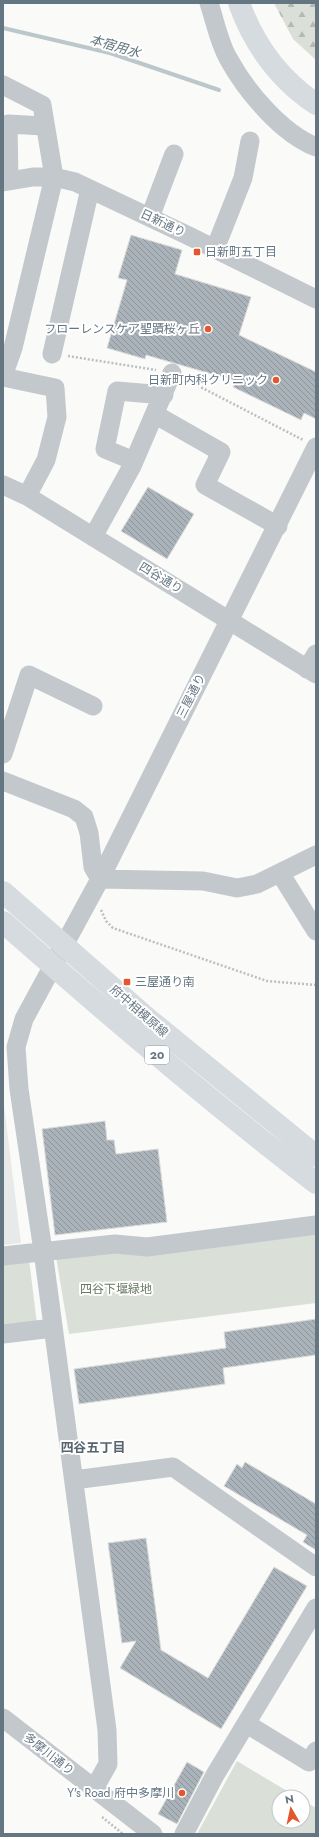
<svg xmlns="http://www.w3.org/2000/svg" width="319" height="1837" font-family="Jost,'Noto Sans JP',sans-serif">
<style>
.built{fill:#e8e9e9}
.forest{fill:url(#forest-firs)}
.park{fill:#dadfd7}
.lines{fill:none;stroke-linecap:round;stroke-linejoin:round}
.stream{stroke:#bbc7cb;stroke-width:4}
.building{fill:url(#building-back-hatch);stroke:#dcdcda}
.path{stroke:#bbbfc2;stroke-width:2.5;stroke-dasharray:2 2;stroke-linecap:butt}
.minor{stroke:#c3c8cc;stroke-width:19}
.major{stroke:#d6dbdf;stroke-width:22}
.highway{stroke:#d6dbdf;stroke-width:22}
.poi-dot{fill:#e4572e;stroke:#fff;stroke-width:1.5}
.labels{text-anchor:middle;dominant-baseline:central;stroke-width:4;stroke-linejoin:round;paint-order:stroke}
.shield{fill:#fff;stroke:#939fa8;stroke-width:1}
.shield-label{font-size:11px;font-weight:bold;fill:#657683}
.street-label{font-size:12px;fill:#657683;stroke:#fff}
.poi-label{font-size:12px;fill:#657683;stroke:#fff;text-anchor:end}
.park-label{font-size:12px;fill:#687a64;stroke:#fff}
.water-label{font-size:13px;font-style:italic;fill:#60757c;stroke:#fff}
.neighbourhood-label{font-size:13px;font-weight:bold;fill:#57646e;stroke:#fff}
</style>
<defs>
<pattern id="forest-firs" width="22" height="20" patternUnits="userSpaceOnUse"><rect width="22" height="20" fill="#dadfd7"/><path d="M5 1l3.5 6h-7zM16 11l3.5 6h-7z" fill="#b4b9b4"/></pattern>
<pattern id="building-back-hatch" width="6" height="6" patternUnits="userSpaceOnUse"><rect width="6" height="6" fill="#aab3b9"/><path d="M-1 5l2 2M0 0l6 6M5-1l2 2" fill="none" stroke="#8e969c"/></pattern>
</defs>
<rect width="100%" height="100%" fill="#fafaf8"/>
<path class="built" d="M3,1097L21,1243L3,1245Z"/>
<path class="forest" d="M274,3H316V60L293,39Z"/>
<path class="park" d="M316,1232V1303L69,1334L56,1257Z
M29,1259L37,1324L3,1328V1263Z
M237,1761L297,1797H279V1821H303V1800L316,1808V1834H197Z"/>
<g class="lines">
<path class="stream" d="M3,28L110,53L219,90"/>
</g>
<path class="building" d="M131,235L182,250L175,274L251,297L239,335L316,372V419L304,413L301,420L233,387L236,381L146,355L145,359L107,348L127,280L118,278Z
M148,487L194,514L167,559L121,531Z
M105,1121L107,1140H114L116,1154L158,1149L167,1222L55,1235L42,1129Z
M316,1319V1355L223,1368L225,1384L79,1404L74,1369L226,1348L224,1332Z
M245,1462L316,1504V1550L303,1542L307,1535L224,1486L237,1464L242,1468Z
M146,1538L161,1650L208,1678L274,1567L307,1586L221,1729L120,1668L136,1641L122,1643L108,1543Z
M187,1762L204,1772L177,1824L158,1814Z"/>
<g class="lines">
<path class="path" d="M68,356L156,370
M187,380L303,440
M101,910L106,921L113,928L267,981L316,985
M102,1817L123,1834"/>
<path class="minor" d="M209,3C215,21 219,42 228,58C246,91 281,133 316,147
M3,85L42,105L54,177L13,348L3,376
M9,181L8,124L44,126
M3,182L33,177H54L75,182L189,236L316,299
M150,217L174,154
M215,249L243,178L250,141
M52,354L90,189
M3,377L55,388L57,417L46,460L27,496
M156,415L221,452L205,485L278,526
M134,461L105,449L117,391L164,395
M3,485L27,496L316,674
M93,537L132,466L172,373
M307,669L316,654
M3,754L29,675L93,706
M3,781L74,809L84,817L89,833L93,867L100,879L203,881L237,888L257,884L316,855
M280,873L316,931
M3,1256L115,1244L147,1247L316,1225
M3,1334L53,1328
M74,1480L173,1467L316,1567
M3,1718L153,1834
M247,1724L309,1762L316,1751
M94,1789L108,1764L107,1730L43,1251L19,1089L16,1047L24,1019L100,879L316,447
M184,1834L215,1775L316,1608"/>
<path class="major" d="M3,892L147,1018L316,1156
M3,922C105,1012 208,1100 316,1183"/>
<path class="highway" d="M239,3C254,45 279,79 316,104"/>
</g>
<g class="poi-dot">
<rect x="193" y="248" width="8" height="8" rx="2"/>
<circle cx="208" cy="329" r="4"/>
<circle cx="276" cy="380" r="4"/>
<rect x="123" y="978" width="8" height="8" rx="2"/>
<circle cx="182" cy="1793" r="4"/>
</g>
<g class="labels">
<rect class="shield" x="145" y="1046" width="24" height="18" rx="3"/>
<g class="shield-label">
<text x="157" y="1055">20</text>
</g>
<g class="street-label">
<text transform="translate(163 223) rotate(25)">日新通り</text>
<text transform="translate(161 578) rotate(31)">四谷通り</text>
<text transform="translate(191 696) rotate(-63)">三屋通り</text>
<text transform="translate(139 1011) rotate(41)">府中相模原線</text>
<text transform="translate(49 1754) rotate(38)">多摩川通り</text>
</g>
<g class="poi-label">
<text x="205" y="252" text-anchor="start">日新町五丁目</text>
<text x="200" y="329">フローレンスケア聖蹟桜ヶ丘</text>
<text x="268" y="380">日新町内科クリニック</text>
<text x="135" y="982" text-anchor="start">三屋通り南</text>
<text x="174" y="1793">Y's Road 府中多摩川</text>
</g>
<g class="park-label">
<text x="116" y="1289">四谷下堰緑地</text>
</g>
<g class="water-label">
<text transform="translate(115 46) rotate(16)">本宿用水</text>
</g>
<g class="neighbourhood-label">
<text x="93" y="1447">四谷五丁目</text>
</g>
</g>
<rect width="319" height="1837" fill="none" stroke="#657683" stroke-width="8"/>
<g transform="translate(291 1809) rotate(351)"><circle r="19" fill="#ffffff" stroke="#c1c8cd"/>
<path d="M0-3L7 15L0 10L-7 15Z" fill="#e4572e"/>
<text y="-6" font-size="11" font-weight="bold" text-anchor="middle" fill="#657683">N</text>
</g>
</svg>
